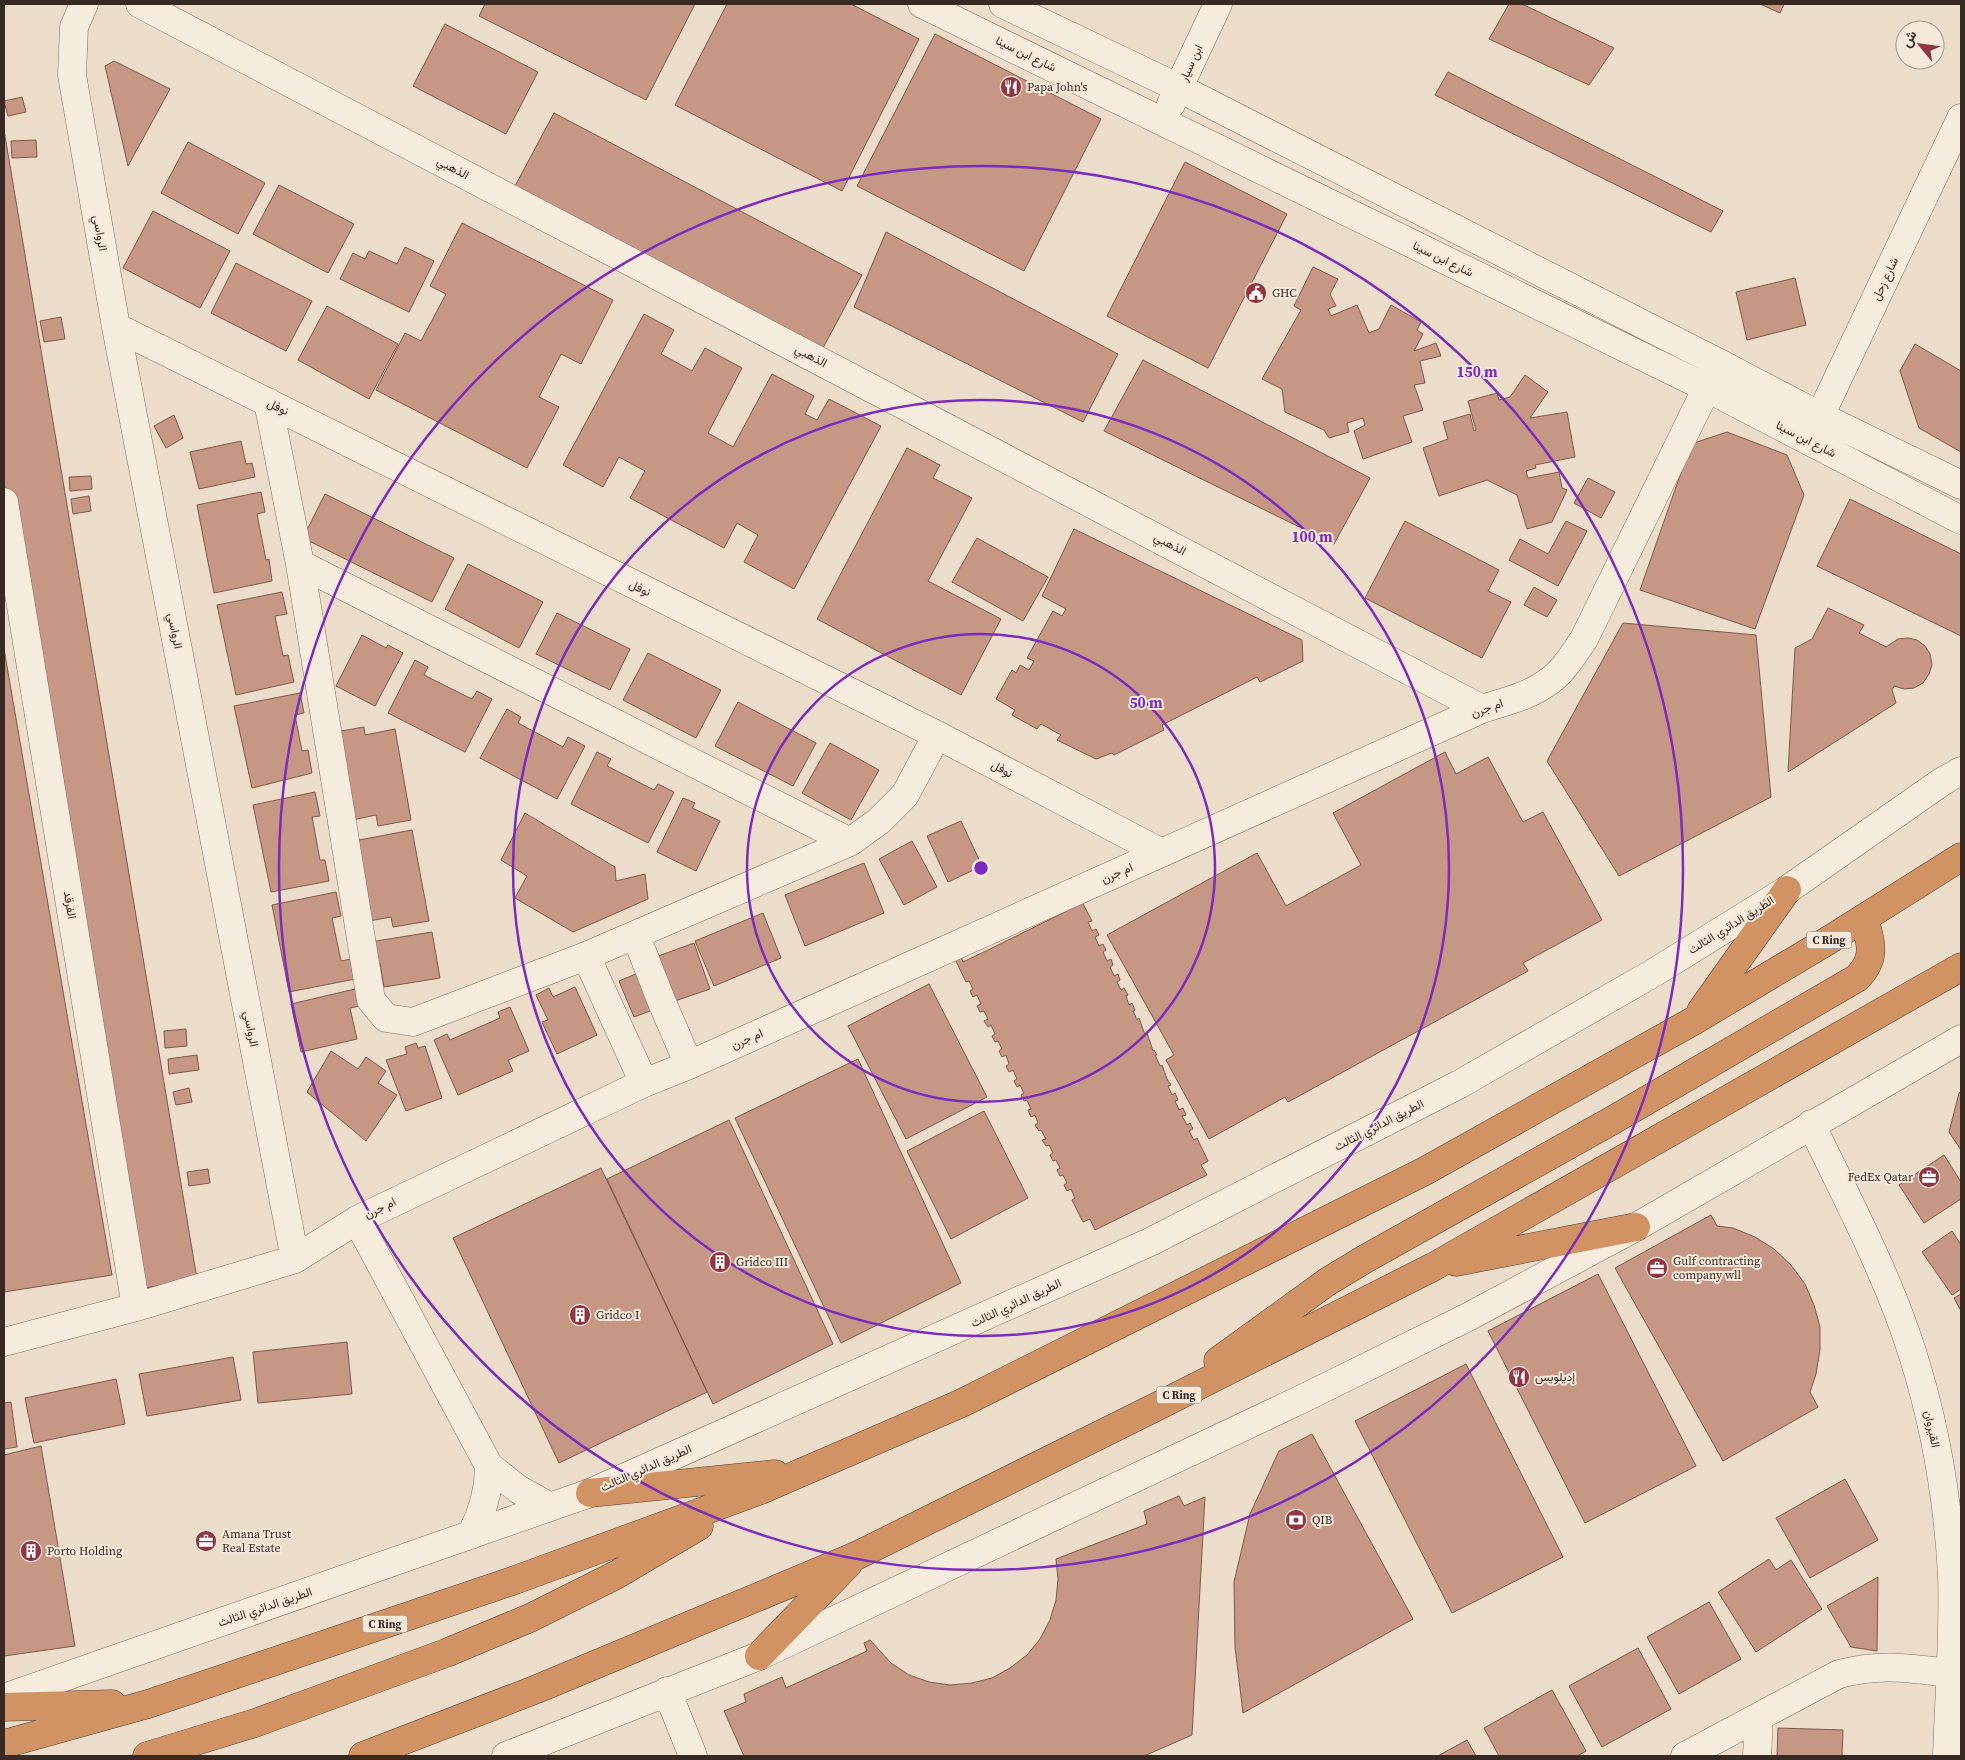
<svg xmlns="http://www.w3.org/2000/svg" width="1965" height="1760" font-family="'Source Serif 4',Vazirmatn,serif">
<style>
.building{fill:#c59784;stroke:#835848}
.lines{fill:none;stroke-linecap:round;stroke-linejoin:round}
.minor-casing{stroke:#867060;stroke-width:29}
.highway-casing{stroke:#553f34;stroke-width:29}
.minor{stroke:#f6ecdd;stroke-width:28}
.highway{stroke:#d19364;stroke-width:28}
.ring{fill:none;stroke:#7b2cbf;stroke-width:2.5}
.labels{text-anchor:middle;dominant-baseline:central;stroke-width:4;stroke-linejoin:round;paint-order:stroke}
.shield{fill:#f3e8d9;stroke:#706359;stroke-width:1}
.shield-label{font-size:11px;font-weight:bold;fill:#382a22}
.street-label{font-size:12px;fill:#382a22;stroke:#f3e8d9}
.poi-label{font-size:12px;fill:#382a22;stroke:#f3e8d9;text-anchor:start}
.centre{fill:#7b2cbf;stroke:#f3e8d9;stroke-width:2.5}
.ring-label{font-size:15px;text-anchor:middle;font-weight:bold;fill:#7b2cbf;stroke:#f3e8d9;stroke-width:4;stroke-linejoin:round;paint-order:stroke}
</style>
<rect width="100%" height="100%" fill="#ebddca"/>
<path class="building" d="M485,4H695L646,100L479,16Z
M727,4H851L919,39L842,191L675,105Z
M1509,4H1522L1614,48L1589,85L1489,39Z
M1760,4H1784L1780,13Z
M445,24L538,72L506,134L413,86Z
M935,34L1101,119L1024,271L857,186Z
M114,61L170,89L128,166L105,66Z
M1448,72L1723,211L1711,232L1435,95Z
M22,97L26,112L8,116L4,101Z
M554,113L862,275L823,348L515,186Z
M4,130L197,1279L139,1289L4,482Z
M36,140L37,157L12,158L11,141Z
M188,142L265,183L238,234L161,193Z
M1185,162L1287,214L1208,368L1107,316Z
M279,185L354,224L328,273L253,234Z
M153,211L230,251L200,308L123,268Z
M462,223L613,300L581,364L561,354L539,397L559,407L527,468L376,390L405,333L421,341L446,294L430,286Z
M886,232L1118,354L1083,422L854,307Z
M405,247L434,261L409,312L340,279L353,253L365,259L369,251L397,264Z
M236,263L312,301L286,351L211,313Z
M1313,267L1338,279L1330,294L1336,306L1328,309L1331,316L1357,305L1369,333L1379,329L1391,305L1421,322L1417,330L1423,334L1414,351L1436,343L1441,356L1420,361L1425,383L1414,385L1423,410L1403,416L1412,442L1363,459L1354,431L1365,425L1363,418L1347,423L1349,432L1329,438L1324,430L1285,412L1282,389L1262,379L1301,310L1294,306Z
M1795,278L1806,325L1747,340L1736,292Z
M327,306L398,344L369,399L298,360Z
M644,314L674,330L661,354L692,371L705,348L742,368L708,433L733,447L772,374L814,396L805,414L817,420L829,399L881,426L794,589L744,562L758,535L737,523L724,548L630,498L645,471L619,457L603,487L563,465Z
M61,317L65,339L44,342L40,321Z
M1915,344L1961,371V452L1919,428L1900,371Z
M1143,360L1370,478L1334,544L1104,431Z
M1525,375L1548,392L1530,418L1567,412L1575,457L1535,465L1536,468L1526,471L1528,478L1559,472L1562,488L1567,490L1552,522L1527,529L1517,495L1487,480L1439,496L1423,448L1448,439L1443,422L1470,414L1474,431L1476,430L1468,401L1497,393L1499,400L1510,397Z
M174,415L183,438L166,448L154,426Z
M1727,432L1787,455L1804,495L1755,629L1640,590L1691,444Z
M241,441L246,464L252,463L255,477L199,489L190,452Z
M907,448L940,465L933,478L972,498L928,581L1001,619L961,695L817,619Z
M91,476L92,489L70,491L69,477Z
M1588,478L1615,492L1601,518L1574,503Z
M261,492L265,512L257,514L266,560L269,559L272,581L214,593L197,505Z
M325,494L454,558L432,602L303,538Z
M89,496L91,511L73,514L71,499Z
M1850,499L1961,554V636L1817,566Z
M1405,521L1499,570L1488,591L1511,602L1482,658L1365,598Z
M1566,521L1587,531L1558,586L1509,560L1520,539L1548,554Z
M1074,529L1302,640L1303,661L1260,682L1257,677L1162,725L1164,730L1114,755L1112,753L1096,759L1057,740L1061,735L1041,724L1037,729L1012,715L1015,710L996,699L1012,670L1016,673L1020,665L1029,670L1034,661L1027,658L1053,611L1062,616L1066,609L1042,596Z
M977,538L1048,577L1023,621L952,582Z
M468,564L543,602L519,648L445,609Z
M1534,587L1557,600L1547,617L1524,605Z
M282,592L287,614L275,616L283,656L288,655L294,682L236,695L217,605Z
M1828,608L1864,625L1859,633L1886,647L1898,639L1908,638L1917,640L1925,646L1930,654L1932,665L1929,674L1923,683L1914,688L1904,689L1894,686L1892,690L1896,703L1788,772L1795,648L1812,639Z
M557,613L630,649L610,690L536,654Z
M1623,623L1756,635L1771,797L1619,876L1547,761Z
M362,635L386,648L388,645L403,653L375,706L336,686Z
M4,649L112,1275L4,1292Z
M648,653L721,690L696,738L623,700Z
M415,660L428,667L424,675L472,699L477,691L492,699L465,752L388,713Z
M300,693L304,713L295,715L302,751L308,750L312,773L252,788L234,706Z
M738,702L816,743L793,786L715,746Z
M507,709L521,717L518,723L563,747L568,737L585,746L557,799L480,758Z
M364,727L365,735L395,729L411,820L378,826L376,815L352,820L336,732Z
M830,743L879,770L851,820L802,793Z
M597,752L611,759L607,766L654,790L658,784L674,792L648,843L571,804Z
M1445,752L1456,774L1488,757L1523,822L1543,812L1602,920L1523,963L1528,971L1288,1102L1285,1097L1209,1139L1166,1060L1174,1055L1107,935L1257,853L1286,906L1361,865L1333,813Z
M315,792L320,816L312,817L320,860H325L329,881L271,892L253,805Z
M683,798L695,803L692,808L720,821L696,871L657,852Z
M525,813L615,867L616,881L645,874L648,899L573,932L515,898L527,876L501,860Z
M961,821L982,866L948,882L927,836Z
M412,830L429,921L393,927L391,917L369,921L354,841Z
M912,841L937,887L904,905L879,859Z
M864,863L884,913L805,946L785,895Z
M336,892L341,916L332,918L341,961L351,959L355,979L289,992L272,905Z
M1080,898L1092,921L1088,922L1092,931L1096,929L1099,935L1095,937L1099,946L1103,944L1106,950L1103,952L1107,961L1111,959L1113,965L1110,967L1114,976L1118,974L1120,980L1117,982L1121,990L1124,988L1128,995L1126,996L1129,1005L1132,1003L1135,1010L1133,1011L1137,1020L1139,1018L1144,1032L1145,1034L1147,1033L1153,1051L1154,1050L1157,1055H1155L1160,1066L1162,1065L1167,1079L1171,1085L1168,1086L1172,1095L1175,1093L1178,1100L1175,1101L1179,1110L1183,1108L1186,1115L1182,1116L1187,1125L1190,1123L1193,1129L1189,1131L1194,1140L1197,1138L1208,1161L1201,1165L1207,1175L1095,1230L1090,1219L1083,1222L1072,1200L1075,1198L1071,1189L1067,1191L1064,1185L1067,1183L1063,1175L1060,1176L1057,1170L1060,1168L1056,1160L1053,1161L1050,1155L1053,1153L1049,1145L1046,1146L1042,1140L1046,1139L1041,1130L1039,1131L1035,1125L1038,1123L1035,1115L1031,1117L1028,1110L1031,1109L1027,1100L1024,1101L1021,1095L1024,1093L1020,1085L1017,1087L1014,1081L1017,1079L1013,1070L1009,1072L1006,1066L1009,1064L1006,1055L1002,1057L999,1051L1002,1049L998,1041L995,1042L992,1036L995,1034L991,1025L988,1027L984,1021L988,1019L984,1011L980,1012L977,1006L981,1004L977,995L973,997L970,991L973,989L969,981L966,982L955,959L961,956L963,962L988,950L1077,906L1074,901Z
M763,913L781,958L714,986L695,941Z
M432,932L440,978L384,987L380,963L374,964L370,942Z
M694,943L710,989L669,1003L653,958Z
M643,971L658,1008L634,1017L619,981Z
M929,984L987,1097L906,1139L848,1026Z
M575,987L597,1035L557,1054L542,1022L548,1020L536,995L549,988L553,997Z
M355,989L359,1006L350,1008L357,1039L301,1052L291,1004Z
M510,1007L529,1051L508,1060L513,1071L458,1095L434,1040L447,1034L450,1040L500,1018L498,1012Z
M186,1029L187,1046L165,1048L164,1031Z
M416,1043L418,1048L425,1046L442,1098L406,1111L386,1060L407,1054L405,1047Z
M331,1051L358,1069L366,1057L386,1071L378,1083L397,1095L366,1141L307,1092Z
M197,1055L199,1070L169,1074L168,1059Z
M858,1059L961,1283L841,1343L735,1118Z
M189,1088L192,1102L176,1105L173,1092Z
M1961,1091V1150L1949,1132L1959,1093Z
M984,1111L1028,1198L951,1239L907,1151Z
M729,1120L833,1344L713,1404L607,1179Z
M1944,1155L1961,1182V1199L1924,1223L1899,1185Z
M601,1168L707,1392L559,1463L453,1238Z
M208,1169L210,1183L189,1186L187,1172Z
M1711,1215L1717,1226L1733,1228L1755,1237L1774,1249L1791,1265L1805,1284L1814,1305L1820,1327V1350L1816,1374L1810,1392L1818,1407L1723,1461L1615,1268Z
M1952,1231L1961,1245V1289L1952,1295L1922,1252Z
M1598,1274L1696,1466L1585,1523L1488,1331Z
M1961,1294V1311L1954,1298Z
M347,1342L352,1394L258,1403L253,1352Z
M233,1357L241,1400L147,1416L139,1374Z
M1466,1364L1563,1557L1452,1613L1355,1421Z
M116,1379L125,1424L34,1443L25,1398Z
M11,1402L17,1447L4,1449V1403Z
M1312,1434L1413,1619L1243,1713L1235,1647L1234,1582L1250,1514L1279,1451Z
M41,1446L75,1646L4,1656V1455Z
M1845,1479L1878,1540L1810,1578L1776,1518Z
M1179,1496L1184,1506L1205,1497L1192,1735L1144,1756H744L724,1711L746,1702L744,1694L782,1677L786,1688L867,1651L864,1643L870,1640L891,1663L909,1675L929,1682L950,1685L972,1683L992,1678L1010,1668L1027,1655L1040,1639L1050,1620L1056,1600L1058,1579L1056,1559L1147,1524L1144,1511Z
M1769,1559L1776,1570L1791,1560L1822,1609L1756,1652L1718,1592Z
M1878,1577L1877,1651L1851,1647L1827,1606Z
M1709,1602L1741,1659L1679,1694L1647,1637Z
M1638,1648L1671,1709L1602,1747L1569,1686Z
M1552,1690L1586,1751L1577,1756H1499L1484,1728Z
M1778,1728L1843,1730L1842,1756H1777Z
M1467,1740L1476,1756H1438Z"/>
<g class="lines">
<g class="minor-casing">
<path id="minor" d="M84,4L74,27L72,75L116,327L295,1259
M140,4L1482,709
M922,4L1707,388L1961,520
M1003,4L1179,88L1719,363L1820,416L1961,485
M1171,104L1218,4
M116,327L937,735L1162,853
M268,402L300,564L371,1000L386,1018L413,1022L586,956L850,842L879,821L905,795L937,735
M1812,433L1961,118
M4,502L136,1307
M300,564L850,842
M636,936L661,1000L689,1065
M586,956L644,1083
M1811,1124C1847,1199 1887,1273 1912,1352C1935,1424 1948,1500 1952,1575C1954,1635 1949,1696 1947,1756
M357,1220L489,1466L518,1489L550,1507
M4,1342L136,1307L295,1259L357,1220L644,1083L689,1065L1482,709C1503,702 1527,697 1545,684C1562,674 1573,655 1584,639L1719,363
M471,1535C483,1512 489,1491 489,1466
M667,1691L693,1756
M4,1698L590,1493L1150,1242L1460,1084L1655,972L1787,890L1943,781L1961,771
M506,1756L759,1656L1304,1398L1468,1317L1636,1227L1961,1039
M1685,1756L1839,1674C1881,1663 1908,1668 1950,1673
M1757,1756L1759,1717"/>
</g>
<g class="highway-casing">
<path id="highway" d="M1701,1011L1787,890
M1456,1262L1636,1227
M1218,1361L1327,1282L1365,1259L1613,1120L1857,978C1877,958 1871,943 1864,918
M590,1493L775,1474
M759,1656L848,1564
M4,1707L112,1704
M4,1744L148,1704L515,1580L761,1490L962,1403L1425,1171L1695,1020L1829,940L1961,857
M147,1756L255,1723L446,1653L530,1618L616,1575L699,1526
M363,1756L537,1689L856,1556L1156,1407L1433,1267L1961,967"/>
</g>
<use href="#minor" class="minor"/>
<use href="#highway" class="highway"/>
</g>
<g class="ring">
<circle cx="981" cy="868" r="234"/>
<circle cx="981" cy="868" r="468"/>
<circle cx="981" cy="868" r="702"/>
</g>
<defs>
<g id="restaurant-disc" transform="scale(1.125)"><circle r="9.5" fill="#903642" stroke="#f3e8d9"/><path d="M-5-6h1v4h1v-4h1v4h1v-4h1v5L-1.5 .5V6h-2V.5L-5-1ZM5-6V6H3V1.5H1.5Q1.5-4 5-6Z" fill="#fff"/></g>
<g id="civic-disc" transform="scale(1.125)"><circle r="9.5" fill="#903642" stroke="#f3e8d9"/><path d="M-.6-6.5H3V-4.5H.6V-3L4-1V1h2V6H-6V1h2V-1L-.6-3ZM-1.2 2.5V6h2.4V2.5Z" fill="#fff"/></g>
<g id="office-disc" transform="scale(1.125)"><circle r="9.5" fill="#903642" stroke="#f3e8d9"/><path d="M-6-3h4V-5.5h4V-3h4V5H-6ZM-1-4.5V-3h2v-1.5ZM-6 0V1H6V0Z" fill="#fff"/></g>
<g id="building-disc" transform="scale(1.125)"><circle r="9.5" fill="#903642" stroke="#f3e8d9"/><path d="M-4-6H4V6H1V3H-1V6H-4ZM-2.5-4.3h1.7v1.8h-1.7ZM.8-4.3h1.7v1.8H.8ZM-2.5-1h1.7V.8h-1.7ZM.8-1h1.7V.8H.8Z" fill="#fff"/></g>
<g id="bank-disc" transform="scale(1.125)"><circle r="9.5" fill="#903642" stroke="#f3e8d9"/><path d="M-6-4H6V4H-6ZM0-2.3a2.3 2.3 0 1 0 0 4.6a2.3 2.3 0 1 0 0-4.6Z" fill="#fff"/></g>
</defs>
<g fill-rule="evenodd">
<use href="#restaurant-disc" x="1011" y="87"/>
<use href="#civic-disc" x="1256" y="293"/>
<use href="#office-disc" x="1929" y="1177"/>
<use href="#building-disc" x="720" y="1262"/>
<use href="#office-disc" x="1657" y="1268"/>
<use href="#building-disc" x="580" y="1315"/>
<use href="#restaurant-disc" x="1519" y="1377"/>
<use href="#bank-disc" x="1296" y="1520"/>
<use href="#office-disc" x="206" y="1541"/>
<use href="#building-disc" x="31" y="1551"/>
</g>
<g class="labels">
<g class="shield">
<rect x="1806.5" y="931.5" width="45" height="17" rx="4"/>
<rect x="1156.5" y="1386.5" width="45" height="17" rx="4"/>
<rect x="362.5" y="1615.5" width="45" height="17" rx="4"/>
</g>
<g class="shield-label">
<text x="1829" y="940">C Ring</text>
<text x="1179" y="1395">C Ring</text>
<text x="385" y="1624">C Ring</text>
</g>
<g class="street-label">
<text transform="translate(1026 54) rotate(26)">شارع ابن سينا</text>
<text transform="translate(1191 63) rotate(-65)">ابن سيار</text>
<text transform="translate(453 168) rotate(28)">الذهبي</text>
<text transform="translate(100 233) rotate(80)">الرواسي</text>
<text transform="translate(1443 259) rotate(26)">شارع ابن سينا</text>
<text transform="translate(1885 279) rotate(-65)">شارع زحل</text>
<text transform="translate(811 356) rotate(28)">الذهبي</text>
<text transform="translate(278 407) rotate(26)">نوفل</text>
<text transform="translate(1806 439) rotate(27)">شارع ابن سينا</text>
<text transform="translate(1170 544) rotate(28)">الذهبي</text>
<text transform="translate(640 588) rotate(26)">نوفل</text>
<text transform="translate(175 631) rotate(79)">الرواسي</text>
<text transform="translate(1487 708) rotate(-20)">ام جرن</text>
<text transform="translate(1002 769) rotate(28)">نوفل</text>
<text transform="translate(1117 873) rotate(-24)">ام جرن</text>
<text transform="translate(70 905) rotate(81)">الفرقد</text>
<text transform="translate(1731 925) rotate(-32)">الطريق الدائري الثالث</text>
<text transform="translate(251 1029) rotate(79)">الرواسي</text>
<text transform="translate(747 1039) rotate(-24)">ام جرن</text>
<text transform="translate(1379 1125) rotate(-27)">الطريق الدائري الثالث</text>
<text transform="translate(380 1208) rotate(-26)">ام جرن</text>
<text transform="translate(1016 1303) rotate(-25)">الطريق الدائري الثالث</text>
<text transform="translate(1932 1429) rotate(78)">القيروان</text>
<text transform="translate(646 1468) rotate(-24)">الطريق الدائري الثالث</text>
<text transform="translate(265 1607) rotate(-19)">الطريق الدائري الثالث</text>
</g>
<g class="poi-label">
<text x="1027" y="87">Papa John's</text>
<text x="1272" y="293">GHC</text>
<text x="1913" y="1177" text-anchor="end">FedEx Qatar</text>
<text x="1673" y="1261">Gulf contracting<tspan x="1673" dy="14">company wll</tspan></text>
<text x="736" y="1262">Gridco III</text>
<text x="596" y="1315">Gridco I</text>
<text x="1535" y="1377">إديلويس</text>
<text x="1312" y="1520">QIB</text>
<text x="222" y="1534">Amana Trust<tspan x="222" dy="14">Real Estate</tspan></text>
<text x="47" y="1551">Porto Holding</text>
</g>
</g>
<circle cx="981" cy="868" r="8" class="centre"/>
<g class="ring-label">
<text x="1477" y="377">150 m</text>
<text x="1312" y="542">100 m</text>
<text x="1146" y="708">50 m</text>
</g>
<rect width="1965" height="1760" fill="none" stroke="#382a22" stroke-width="10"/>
<g transform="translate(1920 45) rotate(299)"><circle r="24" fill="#f3e8d9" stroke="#a89c90"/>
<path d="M0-4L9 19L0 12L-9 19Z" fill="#903642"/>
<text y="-8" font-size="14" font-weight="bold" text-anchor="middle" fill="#382a22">ش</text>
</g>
</svg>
